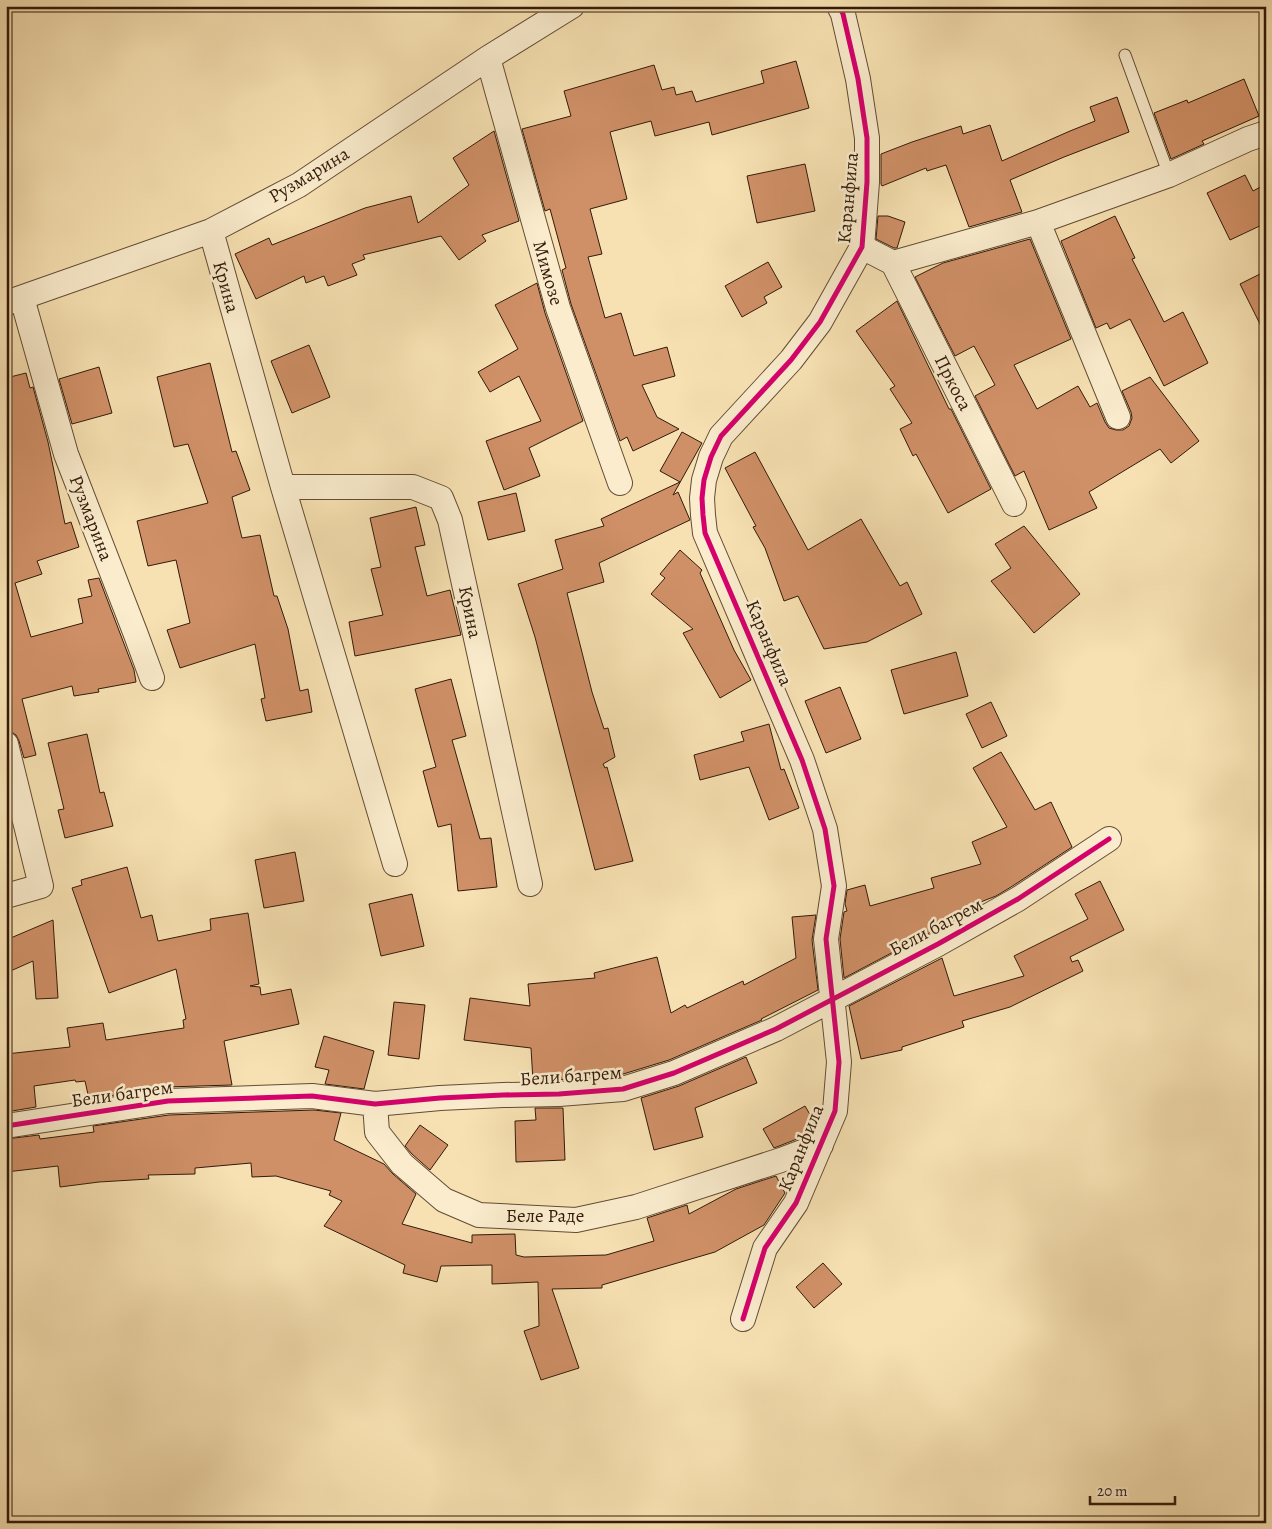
<svg xmlns="http://www.w3.org/2000/svg" width="1272" height="1529" font-family="Alegreya,serif">
<style>
.building{fill:#d09067;stroke:#321a0a}
.lines{fill:none;stroke-linecap:round;stroke-linejoin:round}
.service-casing{stroke:#634c34;stroke-width:13}
.minor-casing{stroke:#634c34;stroke-width:26}
.service{stroke:#faeccd;stroke-width:11}
.minor{stroke:#faeccd;stroke-width:24}
.cycleway-casing{stroke:#faeccd;stroke-width:8}
.cycleway{stroke:#d6006c;stroke-width:5}
.labels{text-anchor:middle;dominant-baseline:central;stroke-width:5;stroke-linejoin:round;paint-order:stroke}
.street-label{font-size:19px;fill:#321a0a;stroke:#faeccd}
</style>
<rect width="100%" height="100%" fill="#f7e1b2"/>
<filter id="stains"><feTurbulence type="fractalNoise" baseFrequency=".004" numOctaves="4"/><feColorMatrix values="0 0 0 0 .2 0 0 0 0 .09 0 0 0 0 .02 0 0 0 .5 -.17"/></filter>
<radialGradient id="worn" r=".72"><stop offset=".6" stop-color="#630" stop-opacity="0"/><stop offset="1" stop-color="#630" stop-opacity=".3"/></radialGradient>
<path class="building" d="M796,61L809,108L712,135L709,122L655,136L651,121L610,132L627,199L590,209L602,254L588,257L605,318L621,313L634,356L667,347L675,376L642,385L657,417L679,429L633,451L627,437L620,441L571,304L562,270L566,268L550,209L545,211L522,129L571,116L564,91L654,65L662,90L674,87L676,95L692,91L696,102L764,83L761,71Z
M1244,79L1259,116L1202,141L1204,144L1171,159L1154,113L1187,100L1188,103Z
M1117,97L1129,132L1064,157L1010,180L1022,212L969,227L946,165L927,171L926,168L882,186L881,184V154L912,142L961,126L963,134L990,125L1002,161L1070,131L1095,121L1090,107Z
M494,131L519,221L482,235L486,241L459,260L441,236L363,255L365,259L352,264L357,275L328,286L324,276L306,283L304,276L256,299L235,254L269,238L272,245L365,208L411,196L418,223L469,185L453,158Z
M805,164L815,211L757,223L747,176Z
M1245,175L1253,191L1266,184V223L1230,240L1207,193Z
M878,216H888L905,222L897,248H894L876,239Z
M1115,216L1135,258L1132,259L1164,322L1183,312L1208,363L1164,386L1130,319L1110,329L1107,323L1096,328L1061,241Z
M1030,239L1071,339L1014,365L1037,409L1078,386L1090,407L1097,403L1105,422L1109,428L1116,430H1123L1129,426L1132,418L1131,412L1122,391L1150,377L1199,441L1171,463L1160,449L1089,492L1097,508L1049,530L1024,471L1015,476L975,396L995,385L974,346L955,356L915,277L943,263Z
M768,262L782,287L764,297L767,303L742,317L725,286Z
M1266,271V336L1240,284Z
M537,283L545,313L583,421L529,448L540,476L504,490L486,441L541,421L519,376L490,392L478,372L518,349L495,305Z
M897,301L949,409H951L991,489L948,513L916,454L913,456L900,429L912,423L890,389L895,386L856,331Z
M309,345L330,397L292,413L271,361Z
M210,363L232,452L236,451L250,490L232,497L242,538L260,535L274,596H277L288,629L300,691L308,689L312,712L266,721L261,699L265,698L255,644L180,668L167,630L190,623L176,560L148,566L137,521L208,503L188,444L174,447L157,377Z
M99,367L112,413L72,424L59,379Z
M26,373L30,388L33,387L48,442L65,524L71,522L79,547L37,561L42,574L15,583L31,637L83,623L78,599L92,596L88,580L99,578L134,670L136,682L98,689L99,692L74,696L72,686L22,699L36,755L24,758L19,741L16,735L10,731H6V378Z
M682,432L702,443L673,495L678,492L690,520L599,563L604,582L567,593L592,692L604,729L608,728L615,757L603,764L605,768L607,767L633,861L595,870L535,637L518,584L563,569L555,540L604,526L601,519L680,482L660,471Z
M755,452L808,550L861,519L900,586L907,582L922,614L867,642L824,649L798,596L784,601L765,548L753,527L756,526L725,468Z
M516,493L525,531L488,540L478,502Z
M416,507L425,545L415,547L427,596L450,590L461,635L355,656L349,622L383,615L371,569L381,567L370,518Z
M1024,526L1080,594L1034,633L991,581L1011,568L995,544Z
M680,550L702,570L700,573L734,650L751,680L720,698L683,633L693,629L651,594L665,578L660,574Z
M956,652L968,696L904,714L891,670Z
M451,679L466,736L452,740L480,839L491,838L497,887L458,891L451,824L438,827L423,771L436,767L415,689Z
M840,687L861,739L826,753L805,701Z
M991,702L1007,736L982,748L966,714Z
M769,724L781,770L784,769L799,808L769,820L749,767L700,780L694,755L744,741L741,732Z
M87,734L100,793L104,792L113,826L65,838L58,810L64,809L48,743Z
M1001,752L1035,810L1051,802L1072,847L1011,887L996,896L978,903V905L931,932L844,978L840,939L844,912L847,911L845,904L847,890L865,885L870,906L934,888L931,878L981,864L972,842L1007,827L973,768Z
M295,852L304,901L264,908L255,860Z
M127,867L141,918L152,915L158,941L211,930L210,919L248,913L259,984L250,986L260,987L261,995L291,989L299,1024L224,1041L232,1085L166,1087L89,1099L85,1081L76,1082L75,1080L34,1086L36,1107L6,1112V1054L70,1047L67,1028L103,1023L106,1040L184,1028L183,1020L186,1019L176,969L109,993L72,888L82,885L81,880Z
M1100,881L1124,930L1070,957L1072,962L1078,960L1083,971L1010,1007L962,1021L964,1027L902,1047V1050L861,1059L849,1006L942,958L954,996L1024,976L1014,956L1088,919L1075,894Z
M412,894L424,946L381,956L369,904Z
M816,915L812,940L818,990L761,1019L762,1020L669,1060L620,1075L558,1080L533,1081L531,1048L464,1040L470,998L530,1006L528,984L595,978L594,973L657,957L671,1013L685,1005L687,1008L743,981L744,985L796,958L792,917Z
M53,920L58,998L36,999L33,961L6,973V940Z
M394,1002L425,1005L419,1059L388,1055Z
M324,1036L374,1051L364,1089L325,1084L329,1070L315,1067Z
M746,1057L757,1083L695,1108L703,1137L654,1150L641,1098L679,1086Z
M805,1106L815,1123L811,1132L802,1137L774,1148L763,1129Z
M535,1108H563L565,1160L516,1162L515,1121L536,1120Z
M314,1110L341,1113L334,1140L384,1164L393,1174L416,1194L402,1224L472,1243V1235L515,1234L516,1255L524,1257L606,1255L654,1241L647,1218L687,1205L689,1214L736,1189L776,1176L785,1193L764,1225L715,1252L602,1285V1288L552,1289L579,1368L541,1380L524,1331L539,1326L538,1282L492,1284V1265L441,1266L437,1282L403,1273L405,1265L324,1226L342,1201L329,1195L331,1191L276,1176L252,1177L251,1163L195,1168V1174L148,1175L149,1179L99,1182L60,1187L58,1166L6,1172V1139L39,1135L40,1139L94,1132L93,1126L169,1115Z
M420,1125L448,1145L430,1170L412,1154L405,1146Z
M823,1263L842,1284L814,1308L796,1287Z"/>
<g class="lines">
<g class="service-casing">
<path id="service" d="M1125,55L1169,175"/>
</g>
<g class="minor-casing">
<path id="minor" d="M488,58L558,308L620,483
M1038,222L1118,417
M211,231L283,487L395,864
M862,247L893,263L1038,222L1169,175L1248,139L1266,133
M893,263L1014,504
M22,298L66,454L135,632L152,678
M6,303L211,231L299,185L488,58L572,6
M283,487H413L441,498L450,520L530,884
M6,744L41,886L6,896
M375,1104L377,1132L402,1164L444,1200L479,1215L576,1220L636,1207L781,1160L821,1145
M6,1126L168,1101L312,1096L375,1104L440,1098L503,1095L559,1094L623,1089L674,1073L776,1029L938,944L1018,899L1109,839
M743,1319L765,1248L796,1203L835,1111L839,1062L826,939L834,886L825,829L802,760L705,533L703,515L702,498L704,480L711,457L721,436L791,360L820,322L862,247L867,182V138L858,79L843,14L839,6"/>
</g>
<use href="#service" class="service"/>
<use href="#minor" class="minor"/>
<g class="cycleway-casing">
<path id="cycleway" d="M6,1126L168,1101L312,1096L375,1104L440,1098L503,1095L559,1094L623,1089L674,1073L776,1029L938,944L1018,899L1109,839
M743,1319L765,1248L796,1203L835,1111L839,1062L826,939L834,886L825,829L802,760L705,533L703,515L702,498L704,480L711,457L721,436L791,360L820,322L862,247L867,182V138L858,79L843,14L839,6"/>
</g>
<use href="#cycleway" class="cycleway"/>
</g>
<g class="labels">
<g class="street-label">
<text transform="translate(309 175) rotate(-31)">Рузмарина</text>
<text transform="translate(848 198) rotate(-85)">Каранфила</text>
<text transform="translate(548 273) rotate(74)">Мимозе</text>
<text transform="translate(226 287) rotate(74)">Крина</text>
<text transform="translate(953 383) rotate(63)">Пркоса</text>
<text transform="translate(91 518) rotate(69)">Рузмарина</text>
<text transform="translate(470 612) rotate(78)">Крина</text>
<text transform="translate(769 643) rotate(67)">Каранфила</text>
<text transform="translate(936 927) rotate(-28)">Бели багрем</text>
<text transform="translate(571 1076) rotate(-4)">Бели багрем</text>
<text transform="translate(122 1094) rotate(-8)">Бели багрем</text>
<text transform="translate(801 1148) rotate(-68)">Каранфила</text>
<text x="545" y="1216">Беле Раде</text>
</g>
</g>
<rect width="1272" height="1529" fill="none" stroke="#f7e1b2" stroke-width="25"/>
<rect x="8" y="8" width="1257" height="1514" fill="none" stroke="#321a0a" stroke-width="2.5"/>
<rect x="12" y="12" width="1247" height="1504" fill="none" stroke="#321a0a"/>
<path d="M1090 1496v8h85v-8" fill="none" stroke="#321a0a" stroke-width="2.5"/>
<text x="1097" y="1496" font-size="15" fill="#321a0a" stroke="#faeccd" stroke-width="4" paint-order="stroke">20 m</text>
<rect width="100%" height="100%" filter="url(#stains)"/>
<rect width="100%" height="100%" fill="url(#worn)"/>
</svg>
